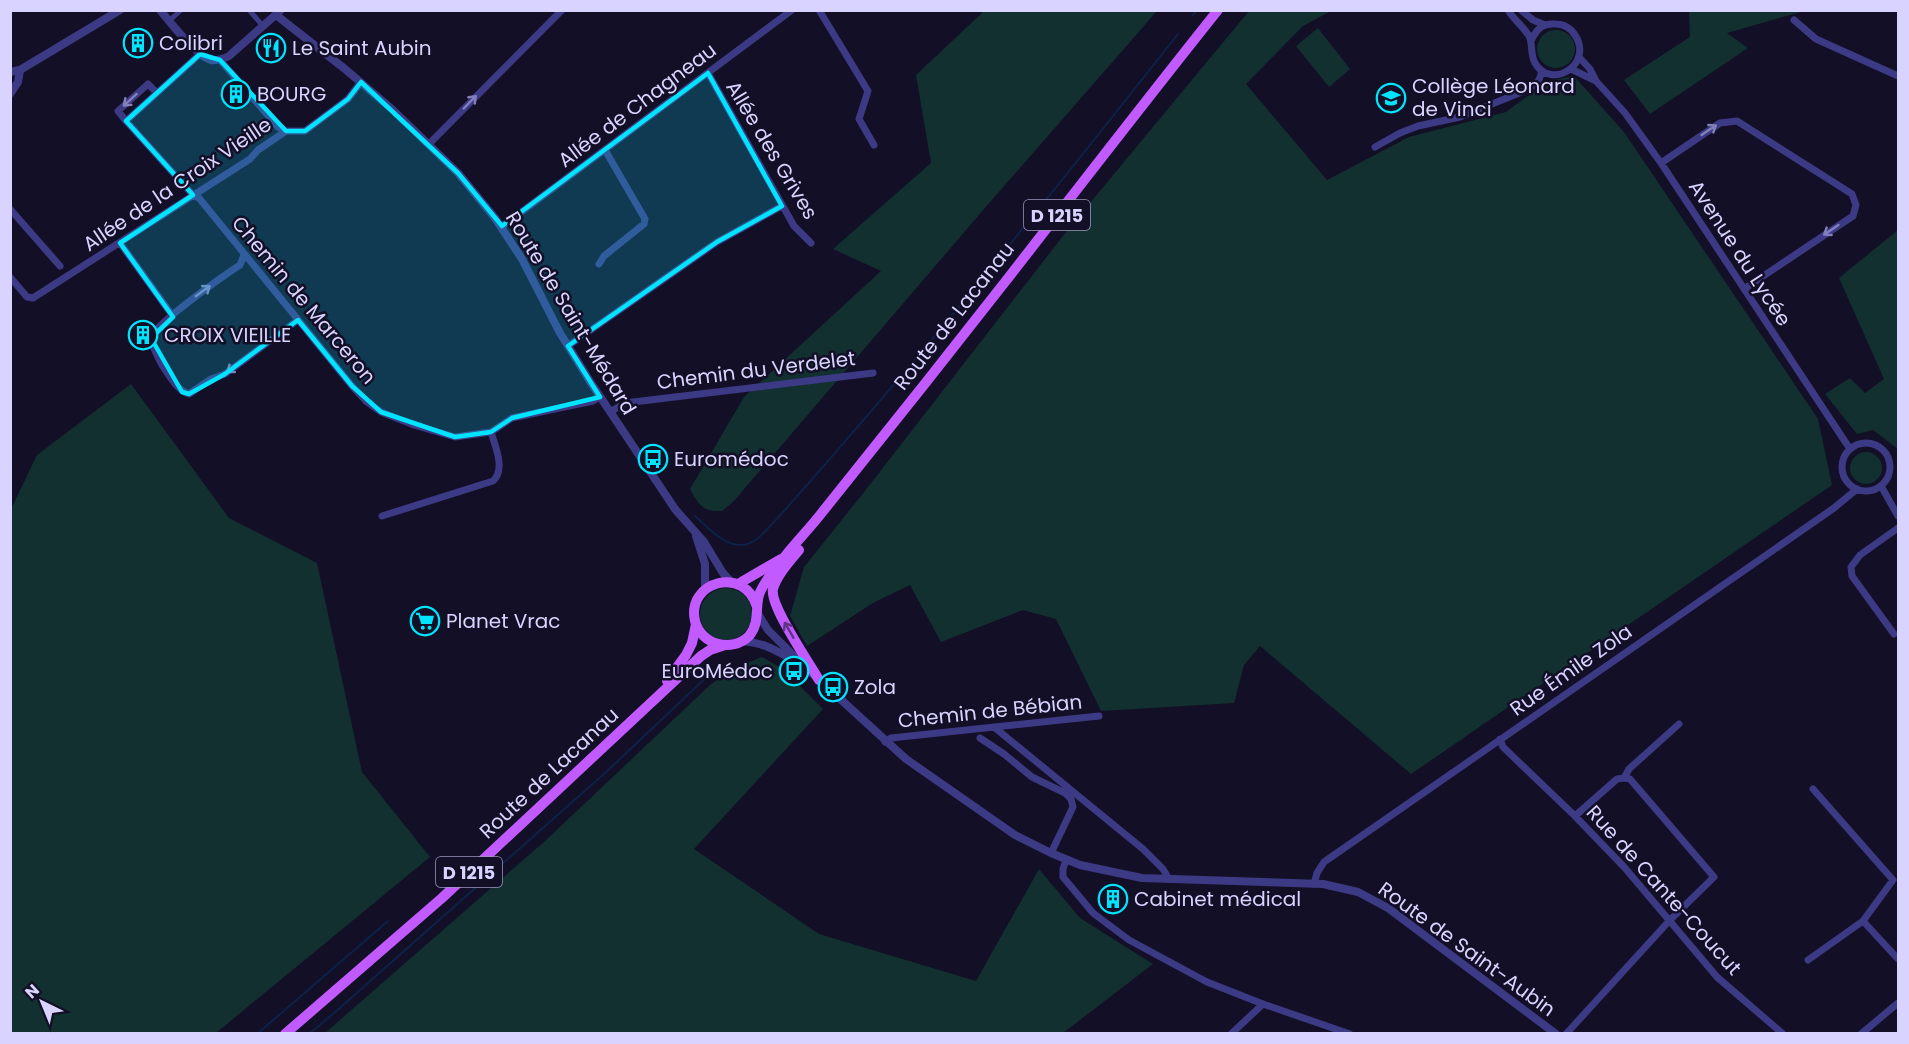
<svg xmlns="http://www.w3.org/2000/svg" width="1909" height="1044" font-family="Poppins,sans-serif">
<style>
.green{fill:#12302f}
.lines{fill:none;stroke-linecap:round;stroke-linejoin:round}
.stream{stroke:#0c2248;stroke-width:2}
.pedestrian{stroke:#3d3a85;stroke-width:5}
.minor{stroke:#3d3a85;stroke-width:7}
.tertiary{stroke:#3d3a85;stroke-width:8}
.primary{stroke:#c25bff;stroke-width:10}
.oneway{stroke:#837fbc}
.oneway2{stroke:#623188}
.marked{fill:#00e5ff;fill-opacity:0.2;stroke:#00e5ff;stroke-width:4.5;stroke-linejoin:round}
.labels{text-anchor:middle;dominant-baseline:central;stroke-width:5;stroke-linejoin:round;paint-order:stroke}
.shield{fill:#130f26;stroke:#9e99be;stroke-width:1.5}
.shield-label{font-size:18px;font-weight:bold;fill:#d9d4ff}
.poi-label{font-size:20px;fill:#d9d4ff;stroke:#130f26;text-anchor:start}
.street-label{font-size:20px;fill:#d9d4ff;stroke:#130f26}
</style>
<rect width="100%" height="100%" fill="#130f26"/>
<path class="green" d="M984,11H1157L984,209L733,502L722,511C702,512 699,505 690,489L744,397L881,271L833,249L931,163L916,75Z
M1249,11H1331L1303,26L1246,84L1327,180L1409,137L1506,112L1548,81L1574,76L1624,132L1818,419L1832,485L1411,774L1260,646L1244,665L1234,703L1101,711L1056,619L1023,610L941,642L910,585L873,603L807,646L790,616L804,567L861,496L1066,232Z
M1689,11V10L1804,11L1727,33L1748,48L1650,114L1624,80L1690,37Z
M1318,28L1350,69L1329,87L1296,46Z
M1537 49a19 19 0 1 1 38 0a19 19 0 1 1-38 0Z
M1898,230V449L1873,430L1857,434L1825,394L1850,378L1865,393L1884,379L1839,278Z
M131,384L229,518L317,563L362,772L430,857L216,1033H11V509L37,455Z
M1850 468a16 16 0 1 1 32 0a16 16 0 1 1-32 0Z
M700 614a26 26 0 1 1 52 0a26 26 0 1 1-52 0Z
M762,657L783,669L823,709L694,849L819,934L976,981L1039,869L1080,918L1153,964L1063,1033H325L545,841L710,685L734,668Z"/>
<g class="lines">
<path class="stream" d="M1193,15L1197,10
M695,516C712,531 733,557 757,539C763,534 769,527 774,522C915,365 1047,200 1178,34
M257,1034L388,921
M309,1034L333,1014L605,773L712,672"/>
<path class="pedestrian" d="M249,10L263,26
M169,21L181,10"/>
<path class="minor" d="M819,10L868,91L859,119L874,145
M1508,10C1514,20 1523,26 1529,36C1533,44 1530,54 1535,63C1551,91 1594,64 1575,35C1570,27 1564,24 1555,24C1542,23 1536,30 1531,41
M1521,10L1533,20L1545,25
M1794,20L1816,39L1898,76
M1579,57L1590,69L1596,81L1625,113L1661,163L1850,449
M220,60L278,127L286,131
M1571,69L1596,81
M708,73L794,226L811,243
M157,93L200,54
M126,121L157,93L148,84L118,111L126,121L193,195L199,198L352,386L367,402L381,412L414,425L455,437L491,432L512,418L593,401L600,397
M429,144L562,10
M1375,147L1400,133L1418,126L1460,117L1529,89L1539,80L1542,71
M1661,163L1720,123L1737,121L1852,194L1856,205L1853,216L1744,289
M10,209L60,266
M501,227L792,10
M120,243L172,315
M244,255L240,265C226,274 152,326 151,338C150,342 161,364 164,368C170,377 178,391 189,394L211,379L225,374L298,320
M599,264L604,256L644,224L645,219L605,150
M10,277L27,297L33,298L250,159L258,150L286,131H305L348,99L361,82
M568,346L717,242L782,206
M610,412L625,403L873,373
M1842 467a24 24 0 1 1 48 0a24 24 0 1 1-48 0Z
M1881,486L1898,516
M382,516L493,481C506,469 495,446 491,432
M1894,634L1852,576L1851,567L1860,555L1898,528
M994,727L1143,849L1163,869L1169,879
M980,738L1004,754L1032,777L1065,793L1071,799L1073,807L1051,853
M1500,739L1503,747L1575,816L1625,868L1717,977L1783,1034
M885,742L891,738L1099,716
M1624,778L1629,769L1679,724
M1813,789L1893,880L1863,921L1898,959
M1066,860L1063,869V877L1093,913L1129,940L1207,982L1263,1004L1350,1034
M1314,884L1317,873L1324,862L1834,508L1857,489
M1808,960L1863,921
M1231,1034L1263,1004
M1566,1034L1670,920L1714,877L1630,779L1624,778L1617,779L1575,816
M1861,1034L1898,1003"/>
<path class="tertiary" d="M160,10C170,22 197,57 211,60C218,61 223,59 229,56L280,11
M276,15L345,69L393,110L458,173L495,218L522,259L560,333L591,383L675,509L704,542L723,573L731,582
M10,72L20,70L120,10
M10,94L18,82L20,70
M696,536L705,564V589
M758,614L768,630L803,665L906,759L1015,835L1051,853L1080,865L1142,878L1323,884L1358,892L1388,908L1556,1034
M742,641C765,643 775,650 795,661"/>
<path class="primary" d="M799,550C790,561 777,575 773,589C769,605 810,664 819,680
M738,584L781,559
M757,607C745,565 686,581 695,621C701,645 732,653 749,636C760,623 755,609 759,595C762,585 778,564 786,555C797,541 809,529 820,515C882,438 944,360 1005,282C1076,191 1146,100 1218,10
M667,681L686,655L692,643L696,624
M285,1034L442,898L701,656L710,650L725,645"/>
</g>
<defs><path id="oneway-shaft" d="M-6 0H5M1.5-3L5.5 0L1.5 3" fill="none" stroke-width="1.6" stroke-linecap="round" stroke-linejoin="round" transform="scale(1.5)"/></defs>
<g class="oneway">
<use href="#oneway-shaft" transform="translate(130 100) rotate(138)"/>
<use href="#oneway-shaft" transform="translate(470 102) rotate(-46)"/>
<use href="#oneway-shaft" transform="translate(1709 130) rotate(-34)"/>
<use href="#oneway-shaft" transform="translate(1831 230) rotate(146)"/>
<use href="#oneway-shaft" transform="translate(203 291) rotate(-36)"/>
<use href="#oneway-shaft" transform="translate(234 367) rotate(144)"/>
</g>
<use class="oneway2" href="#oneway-shaft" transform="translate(789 630) rotate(-120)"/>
<path class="marked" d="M200,54L220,60L286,131H305L348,99L361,82L458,173L502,226L708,73L782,206L717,242L568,346L600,397L512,418L491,432L455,437L381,412L352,386L298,320L225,374L189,394L182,392L151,338L173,317L120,243L193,195L126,121Z"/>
<defs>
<g id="building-ring" transform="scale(1.5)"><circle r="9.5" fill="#130f26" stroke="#00e5ff" stroke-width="1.5"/><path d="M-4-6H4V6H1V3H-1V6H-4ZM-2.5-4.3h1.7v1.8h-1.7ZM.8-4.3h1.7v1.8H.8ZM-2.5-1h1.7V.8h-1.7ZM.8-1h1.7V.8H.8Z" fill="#00e5ff"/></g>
<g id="restaurant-ring" transform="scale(1.5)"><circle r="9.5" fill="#130f26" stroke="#00e5ff" stroke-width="1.5"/><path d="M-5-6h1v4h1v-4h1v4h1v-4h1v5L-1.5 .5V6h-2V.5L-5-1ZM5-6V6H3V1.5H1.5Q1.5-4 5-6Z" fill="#00e5ff"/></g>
<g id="school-ring" transform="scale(1.5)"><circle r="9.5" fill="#130f26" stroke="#00e5ff" stroke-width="1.5"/><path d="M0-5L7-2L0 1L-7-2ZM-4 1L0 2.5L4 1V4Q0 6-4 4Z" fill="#00e5ff"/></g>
<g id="bus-ring" transform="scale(1.5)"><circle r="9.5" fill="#130f26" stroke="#00e5ff" stroke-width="1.5"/><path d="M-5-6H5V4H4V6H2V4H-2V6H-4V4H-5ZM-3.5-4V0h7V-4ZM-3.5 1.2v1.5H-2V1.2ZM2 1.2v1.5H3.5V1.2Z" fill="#00e5ff"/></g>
<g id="supermarket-ring" transform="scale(1.5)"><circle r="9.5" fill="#130f26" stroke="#00e5ff" stroke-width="1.5"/><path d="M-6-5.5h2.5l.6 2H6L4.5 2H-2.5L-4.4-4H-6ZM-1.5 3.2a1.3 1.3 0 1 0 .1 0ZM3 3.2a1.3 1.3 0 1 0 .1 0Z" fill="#00e5ff"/></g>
</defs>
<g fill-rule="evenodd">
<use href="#building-ring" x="138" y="43"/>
<use href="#restaurant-ring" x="271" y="48"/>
<use href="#building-ring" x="236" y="94"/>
<use href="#school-ring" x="1391" y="98"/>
<use href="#building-ring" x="143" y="335"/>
<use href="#bus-ring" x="653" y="459"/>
<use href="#supermarket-ring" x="425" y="621"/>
<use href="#bus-ring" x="794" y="671"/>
<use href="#bus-ring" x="833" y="687"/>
<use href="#building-ring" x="1113" y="899"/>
</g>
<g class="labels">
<g class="shield">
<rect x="1024" y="200" width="66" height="30" rx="4.5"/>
<rect x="436" y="857" width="66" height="30" rx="4.5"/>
</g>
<g class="shield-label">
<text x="1057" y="215">D 1215</text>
<text x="469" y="872">D 1215</text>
</g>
<g class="poi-label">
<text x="159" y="43">Colibri</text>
<text x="292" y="48">Le Saint Aubin</text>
<text x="1412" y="86">Collège Léonard<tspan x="1412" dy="23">de Vinci</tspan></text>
<text x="257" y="94">BOURG</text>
<text x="164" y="335">CROIX VIEILLE</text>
<text x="674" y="459">Euromédoc</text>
<text x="446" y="621">Planet Vrac</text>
<text x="773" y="671" text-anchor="end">EuroMédoc</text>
<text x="854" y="687">Zola</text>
<text x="1134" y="899">Cabinet médical</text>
</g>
<g class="street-label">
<text transform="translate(637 105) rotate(-37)">Allée de Chagneau</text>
<text transform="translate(772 150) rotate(59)">Allée des Grives</text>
<text transform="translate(177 184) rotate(-34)">Allée de la Croix Vieille</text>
<text transform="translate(1740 253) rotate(57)">Avenue du Lycée</text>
<text transform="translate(304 300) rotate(50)">Chemin de Marceron</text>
<text transform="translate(571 313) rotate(59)">Route de Saint-Médard</text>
<text transform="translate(954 316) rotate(-52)">Route de Lacanau</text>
<text transform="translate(756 370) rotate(-7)">Chemin du Verdelet</text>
<text transform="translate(1571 670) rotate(-35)">Rue Émile Zola</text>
<text transform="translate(990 711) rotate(-6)">Chemin de Bébian</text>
<text transform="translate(549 773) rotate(-43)">Route de Lacanau</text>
<text transform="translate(1664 890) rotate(48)">Rue de Cante-Coucut</text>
<text transform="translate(1467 949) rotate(36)">Route de Saint-Aubin</text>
</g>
</g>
<rect width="1909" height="1044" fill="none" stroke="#d9d4ff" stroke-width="24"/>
<g transform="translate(42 1002) rotate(317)" stroke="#130f26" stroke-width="4.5" paint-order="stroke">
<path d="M0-4.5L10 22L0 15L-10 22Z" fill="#d9d4ff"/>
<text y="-9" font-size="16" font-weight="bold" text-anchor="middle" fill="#d9d4ff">N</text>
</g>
</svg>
